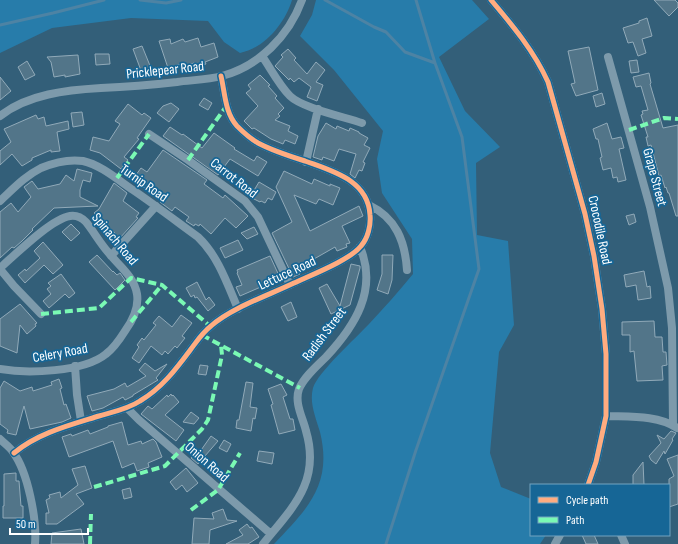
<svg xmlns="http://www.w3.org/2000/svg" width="678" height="544" font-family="'Sofia Sans Condensed',sans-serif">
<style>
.green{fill:#277caa}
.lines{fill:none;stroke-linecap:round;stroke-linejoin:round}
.stream{stroke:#4d83a4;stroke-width:3}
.building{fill:#527589;stroke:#91aab9}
.street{stroke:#7d9aab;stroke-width:8}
.quiet{stroke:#7af9b4;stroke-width:4;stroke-dasharray:8 4;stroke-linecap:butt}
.cycleway-casing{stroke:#166696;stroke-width:8}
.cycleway{stroke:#ffac80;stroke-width:5}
.labels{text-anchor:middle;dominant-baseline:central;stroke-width:3.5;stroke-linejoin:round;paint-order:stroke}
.street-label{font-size:14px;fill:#fff;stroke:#166696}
</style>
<rect width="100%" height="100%" fill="#335f79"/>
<path class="green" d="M0,0H292C285,23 265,48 240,53L224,42L208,21L131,18L52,28L0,53Z
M316,0H472L489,19L439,57L465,111L500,147L476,163L477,235L508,241L514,325L499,352L490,453L501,487L531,499V535H546L540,544H274C307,509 333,485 320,432C316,418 309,403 313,388C318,372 356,338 369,324C384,308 399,291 413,274L412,239L382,193L377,159L383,131L334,70L300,36L312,15Z"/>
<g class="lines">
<path class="stream" d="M140,0L166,3L181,0
M325,0L374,27L386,32L405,52L435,63
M0,25L53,13L104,0
M386,544L416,450L479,269L462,137L435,63L416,0"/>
</g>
<path class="building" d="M654,0H675L678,3V7L669,16Z
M647,18L652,36L642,39L646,53L638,56L633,42L628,43L623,28L639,23V21Z
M198,38L201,47L214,43L218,57L205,62L206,64L195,67L194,63L182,67L181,64L168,68L159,41L170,39L171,44L183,39L185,42Z
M142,46L153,73L143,76L133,49Z
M589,47L598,90L576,96L571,84L575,83L568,51Z
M288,49L296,58L294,60L307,74L316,62L325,70L316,82L323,85L317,101L307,97L311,87L299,78L294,82L290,78L289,80L275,66L283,57L281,55Z
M95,54H109L110,64L96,65Z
M78,55L80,74L65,77V75L54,77L51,62L47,57Z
M637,60L639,72L631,73L629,61Z
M27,61L35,75L25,80L18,67Z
M649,73L651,83L650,84L663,128L678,125V216H676L669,193H668L666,187L665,188L661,175L659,176L651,145L648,146L646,137H648L641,115L643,114L642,111L648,110L641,86L636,87L633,77Z
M260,75L270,85L268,86L277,96L275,98L284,108L278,114L280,116L275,120L290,126L288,131L298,136L295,144L285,140L283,144L271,139L254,128L252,129L244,121L258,106L246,93L251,89L248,85Z
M0,77L11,91L0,100Z
M602,93L605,104L596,107L593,96Z
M204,98L212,103L208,110L199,105Z
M171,103L179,109L169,122L157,113L163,106Z
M128,104L142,115L144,113L151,118L137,138L139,139L124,157L128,160L121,169L100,153L90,150L93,137L109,141L120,124L115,121Z
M82,112L84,125L73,127L71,113Z
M36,115L38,119L44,117L46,126L68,121L69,129L57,132L60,151L51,152V150L32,158V160L22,166L12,154L0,165V151L11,142L4,129Z
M326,123L336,129L337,126L349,131L350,128L359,132V133L368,138L364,145L370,148L363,162L365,163L362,171L359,170L355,178L350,174L356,154L339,149L334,161L323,157L322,160L313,157L318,136Z
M607,123L612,139L621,137L624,148L619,149L626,180L618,182L617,177L613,178L611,168L603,170L600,158L602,157L598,139H596L593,129Z
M170,127L182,135L183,134L202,148L214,133L235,148L234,149L254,161L257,156L267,162L258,176L230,159L218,175L163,136Z
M163,150L207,180L204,184L223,198L225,195L248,216L236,228L225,218L211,234L200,224L199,226L195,224L194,226L186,221L189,217L175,207L172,211L160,202L161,201L133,179L141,168L147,172Z
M77,169L92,173L90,182L83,180L80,190V197L98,206L54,208L32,229L33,230L22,241L14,248L12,247L0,258V212L11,203L18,212L31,197L24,187L32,181L38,189L60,184L66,175L74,181Z
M284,171L312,184L314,179L330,186V184L340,188L333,205L319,199L316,204L294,195L310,231L359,206L363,216L342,226L350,243L346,244L347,247L337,251L335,247L307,263L308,266L299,271L300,274L293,277L272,233L292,222L276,187Z
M259,182L276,192L272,200L268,198L265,203L261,201L260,202L250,197Z
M114,183L127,193L123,201L139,213L136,217L138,218L119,239L114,235L115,233L99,221L101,218L94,213L99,209Z
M634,214L636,222L629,225L626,216Z
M71,224L80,233L71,241L62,232Z
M254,227L258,234L247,239L241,233Z
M238,240L243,250L225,258L220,248Z
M43,242L63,265L53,274L44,265L25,283L18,275L25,269L26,271L40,258L34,251Z
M97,255L113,272V271L117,275L120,273L125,280L115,290L89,262Z
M382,255H393L392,280L388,294L377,290L382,274Z
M270,256L281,280L264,288L263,286L240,296L236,287L242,285L237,273L238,272L237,270Z
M351,264L360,266V268L350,305L331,314L319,288L327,284L340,306Z
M644,271L647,287L650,286L651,298L638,300L636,285L626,287L624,275Z
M61,274L75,293L69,298L65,294L49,308L43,301L51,294L47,289L51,286L48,283Z
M197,282L206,300L209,297L215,305L208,311L197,297L195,298L194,295L191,297L186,288Z
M291,302L297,317L288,321L281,307Z
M20,304L37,323L35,324L36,326L27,334L20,325L17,353L0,346V319Z
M181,315L192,323L182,336L185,338L177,348L175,346L168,354L165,351L162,355L151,346L139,363L132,358L139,347L137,345L142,338L144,340L156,325L153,323L159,316L172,327Z
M654,321L655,337H662L663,352H666L667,365L662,366L663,380L637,381L634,351L630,352V335H622V322Z
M145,363L155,371L167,364L156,378L158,380L133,395V396L125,400L123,397L103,408L92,411L87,396L114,389L125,383L127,387L146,376L139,370Z
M200,365L208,366L206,375L198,374Z
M59,379L62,388L60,389L64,405L66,404L71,418L62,422L30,429L24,406L16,435L7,433L8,430L0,424V388L4,381L20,391L32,387L33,391L52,385L51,382Z
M246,382L253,383L250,407L257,408L255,419L253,418L251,431L236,428L237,420H239Z
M281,384L287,395L283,397L290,419H293L295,430L279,434L271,405L273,404L268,389Z
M171,394L172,396L173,395L179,402L165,415L184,430L176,441L141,414L148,406L152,409L167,395L168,397Z
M191,412L199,418L194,424L183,422Z
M122,422L128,445L141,441L142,444L153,439L156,442L162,457L148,463L149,467L137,471L134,463L122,468L113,441L69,457L62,437L71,434L72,436L88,430L90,434L108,427V426Z
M671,431L676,433L672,439L673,440L665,454L664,451L656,464L651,460L649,456L661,443L657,435L664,439Z
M211,436L218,441L198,464L191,458L197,451L199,453Z
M224,440L231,444L227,452L219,448Z
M259,451L274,453L272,464L257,461Z
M678,455V504L669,507V479L674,476L667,459Z
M643,462L644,485H633V475Z
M85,466L92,488L76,494L84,504L57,524H46V513H49L46,500L50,498L49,495L60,492L61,498L78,485L72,469Z
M186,468L198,483L187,492L182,485L176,490L170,482Z
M16,473V481H19L21,506H23V518H3V506H4V474Z
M130,488L132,497L124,499L122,490Z
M223,509L227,520L237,521L210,530L209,544H192L194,518L214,519L212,513Z
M247,524L250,528L252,527L259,537L248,544H226L243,535L239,530Z
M81,529L84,544H51L52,533Z
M582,535H594L598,544H586Z"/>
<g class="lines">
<path class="street" d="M491,0C513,26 534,51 548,82L585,214L594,256L602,309L606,354V416L596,462L588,485
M262,56C271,69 279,85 290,96C302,108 345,117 362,123
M608,57L650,207L668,288L672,328L673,425
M0,116C28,94 67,90 101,88C126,87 151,85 177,82C191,80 207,80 222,76C259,66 289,36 302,0
M149,134L188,160L245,201L258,217L290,285
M306,162L318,109
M0,201C13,189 25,176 41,168C53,163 69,159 83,161C101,165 118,180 133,190C155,205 176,221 198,237C218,256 227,283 238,309
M369,205C396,218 405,241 407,270
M111,256L156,206
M0,268C15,255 51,219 70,216C76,215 82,218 86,222C94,232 100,243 108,252C118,265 134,276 137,294C139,307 133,320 125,331C120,339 114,348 106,354C84,372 27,374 0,369
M0,269L14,286L41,314
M75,366L77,395L81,421
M127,408L139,420L271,534
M606,416C629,417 658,415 677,428
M0,439C4,443 10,447 13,452C28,472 37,520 35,544
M14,453C38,433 70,425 99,416C113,412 128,409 140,401C162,388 176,369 191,349C197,341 203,332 211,326C231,308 269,295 294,283C311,275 350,260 361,246C368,238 371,225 370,215C368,180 332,171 305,161C289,156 273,151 258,143C251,139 243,132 237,126C225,113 225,93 221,76
M621,535L625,544
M263,544C292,508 321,482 306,431C303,418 294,403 299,389C304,377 317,366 326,357C355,326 378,290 360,247
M555,544L560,535"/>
<path class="quiet" d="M629,130L664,118L678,119
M188,160L227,105
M117,178L149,134
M41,314L99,308L131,278L162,285L210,326
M131,322L162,285
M202,335L300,388
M94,487L165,466L202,429L208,420L222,355L221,345
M191,510L218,490L240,453
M90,544L91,514"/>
<g class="cycleway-casing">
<path id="cycleway" d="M491,0C513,26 534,51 548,82L585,214L594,256L602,309L606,354V416L596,462L588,485
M14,453C38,433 70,425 99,416C113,412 128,409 140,401C162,388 176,369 191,349C197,341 203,332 211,326C231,308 269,295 294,283C311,275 350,260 361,246C368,238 371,225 370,215C368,180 332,171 305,161C289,156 273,151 258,143C251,139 243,132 237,126C225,113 225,93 221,76"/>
</g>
<use href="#cycleway" class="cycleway"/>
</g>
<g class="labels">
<g class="street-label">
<text transform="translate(165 70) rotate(-6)">Pricklepear Road</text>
<text transform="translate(655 177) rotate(75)">Grape Street</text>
<text transform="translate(234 178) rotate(38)">Carrot Road</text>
<text transform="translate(144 183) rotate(35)">Turnip Road</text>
<text transform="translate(600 230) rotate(78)">Crocodile Road</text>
<text transform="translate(115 239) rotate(50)">Spinach Road</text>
<text transform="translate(287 273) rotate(-25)">Lettuce Road</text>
<text transform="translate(324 334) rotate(-53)">Radish Street</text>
<text transform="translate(60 353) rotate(-10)">Celery Road</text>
<text transform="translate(207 462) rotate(41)">Onion Road</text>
</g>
</g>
<rect x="530" y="484" width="140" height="52" fill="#166696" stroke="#73a3c0"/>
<rect x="538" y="497" width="20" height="6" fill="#ffac80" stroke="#73a3c0"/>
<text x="566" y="504" font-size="12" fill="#ffffff">Cycle path</text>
<rect x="538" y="517" width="20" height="6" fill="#7af9b4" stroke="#73a3c0"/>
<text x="566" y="524" font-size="12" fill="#ffffff">Path</text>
<path d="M10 528v6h78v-6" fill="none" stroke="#ffffff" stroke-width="2"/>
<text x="16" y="528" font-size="12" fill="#ffffff" stroke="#166696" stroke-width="3" paint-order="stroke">50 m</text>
</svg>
